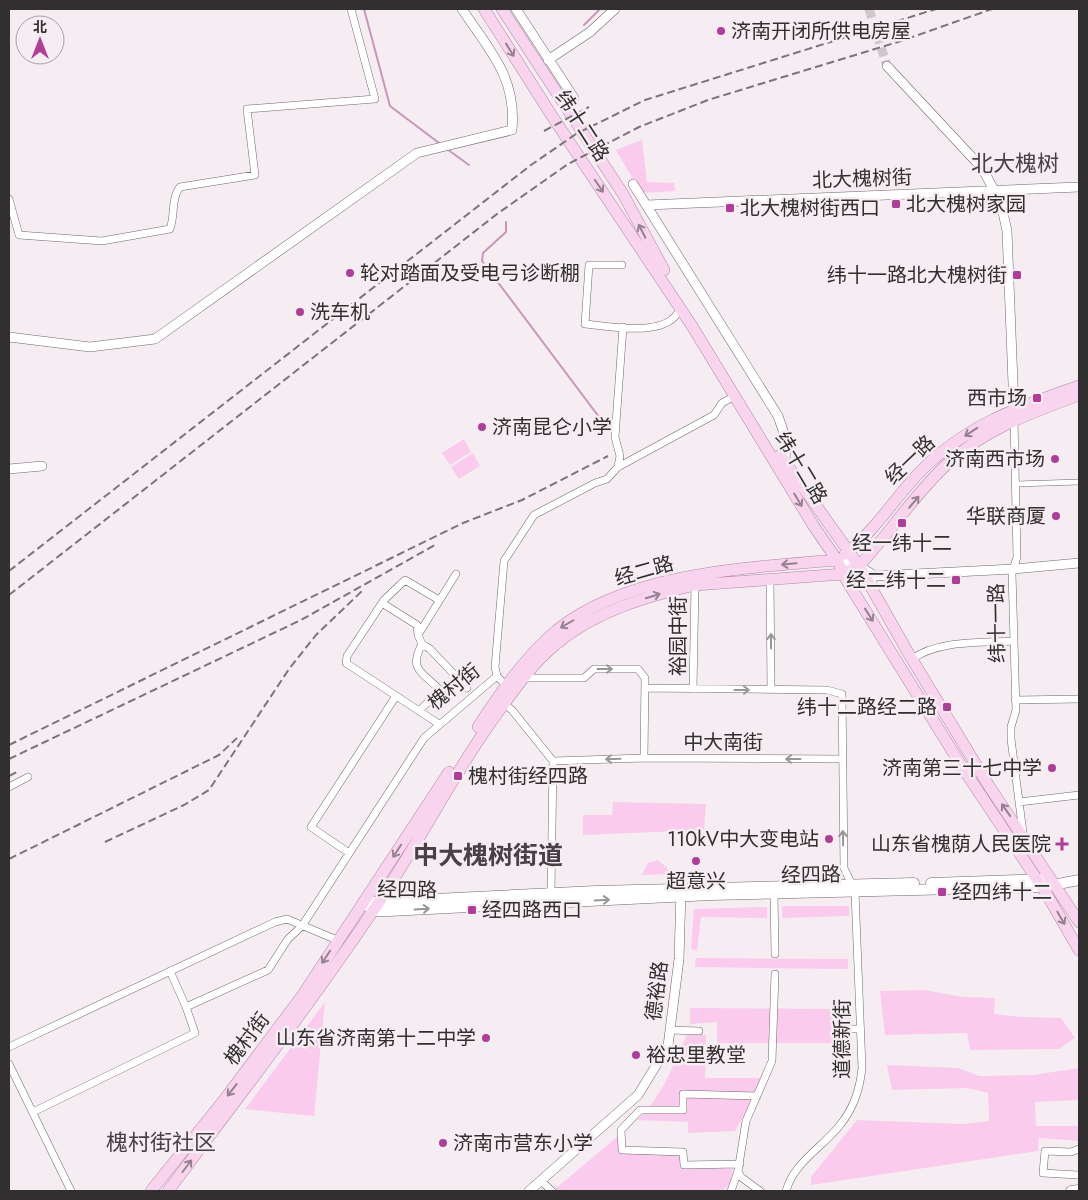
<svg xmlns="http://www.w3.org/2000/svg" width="1088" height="1200" font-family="Jost,'Noto Sans SC',sans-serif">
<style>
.green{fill:#fbcbed}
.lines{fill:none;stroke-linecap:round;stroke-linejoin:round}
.stream{stroke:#c796b9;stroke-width:2}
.tertiary-tunnel{stroke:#cec7cb;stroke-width:9;stroke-dasharray:9 4.5;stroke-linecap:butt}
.pedestrian-casing{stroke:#6e676c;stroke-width:6}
.minor-casing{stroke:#6e676c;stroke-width:8}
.tertiary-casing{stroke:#6e676c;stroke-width:10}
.secondary-casing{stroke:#6e676c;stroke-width:11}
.primary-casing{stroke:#b087a5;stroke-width:12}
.pedestrian{stroke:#fff;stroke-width:5}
.minor{stroke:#fff;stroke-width:7}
.tertiary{stroke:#fff;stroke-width:9}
.secondary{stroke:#fff;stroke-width:10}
.primary{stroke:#f8d4ee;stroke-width:11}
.rail{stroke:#7a7578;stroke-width:2;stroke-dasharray:8 4;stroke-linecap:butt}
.oneway{stroke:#958290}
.oneway2{stroke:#989798}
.poi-dot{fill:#b03d98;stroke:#f5edf2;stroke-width:2}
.labels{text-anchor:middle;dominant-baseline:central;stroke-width:5;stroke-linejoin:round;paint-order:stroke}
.poi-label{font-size:20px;fill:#322f31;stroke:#f5edf2;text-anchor:start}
.street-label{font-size:20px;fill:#322f31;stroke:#f5edf2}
.quarter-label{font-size:22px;fill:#474045;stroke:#f5edf2}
.district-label{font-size:25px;font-weight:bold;fill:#474045;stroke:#f5edf2}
</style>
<rect width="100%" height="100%" fill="#f5edf2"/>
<path class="green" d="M642,140L647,182L674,183L675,191L641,193L616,150Z
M464,439L471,452L450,465L442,453Z
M473,453L480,466L459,479L451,467Z
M613,802L706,804L704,830L583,835V815H612Z
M658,860L667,868L669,874L642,875L648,863Z
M782,906H849V916L782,918Z
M767,907V918L701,917L697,950L691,949L694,909Z
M696,958L848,959V969L695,967Z
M924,990L963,997L995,998L994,1014L1021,1017L1061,1018L1075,1038L1059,1049L970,1050L967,1033L885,1035L880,991Z
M325,1002L314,1116L245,1109Z
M690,1008L849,1009L850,1043H717V1022L690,1024Z
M687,1035H706L705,1078H765L735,1131L688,1133V1122L637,1120C662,1098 673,1065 687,1035Z
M887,1065L958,1068L979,1076L1033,1075L1079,1068V1100L1035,1102L1036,1126H1079V1141L1039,1138L1038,1151L811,1185V1177L857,1120L962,1124L989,1121L988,1093L968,1088L892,1090Z
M624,1131L625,1147L677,1153L687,1166L733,1169L730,1185L721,1191H553Z"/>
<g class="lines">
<path class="stream" d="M364,9L390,106L439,143
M584,25L600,9
M447,149L469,165
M506,222V232L483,253L482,261L605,425"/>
<path class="tertiary-tunnel" d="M869,9L887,66"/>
<g class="pedestrian-casing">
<path id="pedestrian" d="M1016,484L1079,482"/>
</g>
<g class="minor-casing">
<path id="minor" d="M9,199L19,235L102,241L170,229C175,216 171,198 180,187L255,175L247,109L375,99L351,9
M622,265H589L585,324C609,326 661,337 677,314
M1014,419L1017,557L1012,573L1016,710L1011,727V739L1023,833
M618,467L620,456L615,437L623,327
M770,579L771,690
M382,603L417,625L418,635L422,644L430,649L467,688
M418,635L456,574
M912,659C938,640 981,643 1013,641
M497,676L495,667L504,561L534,515L595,483L607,479L618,467L714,415L722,403L735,396
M524,678H584L594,669H638L645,678L644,758
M645,688L827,690L842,694L844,868L852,885
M693,689L695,585
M1015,700L1079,699
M504,704L512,710L553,761
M419,711L436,694L438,688C420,671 409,668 422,644
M439,724L346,663L347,656L384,600L405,580L439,600
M553,761L644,758L842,759
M9,787L28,777
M1019,802L1079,795
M349,853L311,827L396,696
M551,893L553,761
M774,894L775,954
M170,971L186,1007
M839,1029H860
M670,1030L699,1031
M9,1047L275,922L287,919L337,940
M9,1064L71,1191
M33,1112L195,1033L186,1007L268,970L288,939L302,926L424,738L497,676L507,687
M740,1164L684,1165L683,1152L622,1150L621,1130L640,1110H683V1094L757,1096
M1078,1175L1043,1173L1045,1151L1071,1152L1079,1149
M541,1181L552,1191
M731,1191L738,1171
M760,1191L741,1177L738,1171L746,1121L772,1061L775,974
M786,1191C794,1162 822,1148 840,1125C854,1108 860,1089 862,1068L855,892"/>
</g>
<g class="tertiary-casing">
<path id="tertiary" d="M516,9L574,98
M548,60L590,32L615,9
M887,66L982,168L1001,203L1007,231L1014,409
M633,184L778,416L786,439L785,463
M647,205L1079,187
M9,337L90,347L155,339L417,153L512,130C517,77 489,50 462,9
M9,469L42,466
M837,560L859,566L875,576L1014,569L1079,563
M843,574L872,582
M529,1191L638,1095L668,1046L679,959L681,890"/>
</g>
<g class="secondary-casing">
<path id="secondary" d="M931,883L1044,879
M363,902L373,911H389L711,895L1042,887L1079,880
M374,902L596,891L914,883
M1071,1191L1079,1190"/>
</g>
<g class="primary-casing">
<path id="primary" d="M484,9L552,116L692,326L813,525L837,560L847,581L964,770L1046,893L1079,950
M502,9L623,194L664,270
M780,455L859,566L910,656L989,786L1079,922
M845,554C873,533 893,501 917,475C963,426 1018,407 1079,386
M478,727C500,693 526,656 557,630C630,572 748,568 837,560
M151,1191L224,1100L302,996L449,772
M168,1191C237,1099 308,1007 373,911C418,845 454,772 501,708C517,686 534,662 555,645C595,611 645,597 695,585L843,574L859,566C889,534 914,495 946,465C984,429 1031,413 1079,395"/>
</g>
<use href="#pedestrian" class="pedestrian"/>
<use href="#minor" class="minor"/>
<use href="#tertiary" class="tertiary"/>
<use href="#secondary" class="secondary"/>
<use href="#primary" class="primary"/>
<path class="rail" d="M544,131L589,107
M9,571L531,165L576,134L645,100L936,9
M9,595L497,214L568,164L639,127L708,100L901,41L992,9
M9,745L463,523L522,500L608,456
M9,759L301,620L435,545
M9,776L17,772
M105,842L184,805L209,790L289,669L316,635L362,591
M9,859L219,755L237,738"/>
</g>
<defs><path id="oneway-shaft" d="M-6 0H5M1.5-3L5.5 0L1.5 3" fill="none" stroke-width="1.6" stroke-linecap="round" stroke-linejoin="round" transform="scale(1.25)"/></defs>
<g class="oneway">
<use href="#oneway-shaft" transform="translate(510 50) rotate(58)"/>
<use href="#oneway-shaft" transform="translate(599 186) rotate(56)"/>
<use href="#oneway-shaft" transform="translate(642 231) rotate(-117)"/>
<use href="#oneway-shaft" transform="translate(971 432) rotate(147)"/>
<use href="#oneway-shaft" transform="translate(798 500) rotate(59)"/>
<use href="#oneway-shaft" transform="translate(914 502) rotate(-50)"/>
<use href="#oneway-shaft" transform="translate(789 564) rotate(175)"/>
<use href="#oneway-shaft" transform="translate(653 596) rotate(-17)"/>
<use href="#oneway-shaft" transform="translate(869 615) rotate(58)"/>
<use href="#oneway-shaft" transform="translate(567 624) rotate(150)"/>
<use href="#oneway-shaft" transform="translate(1006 810) rotate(-125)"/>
<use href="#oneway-shaft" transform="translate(397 851) rotate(123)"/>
<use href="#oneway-shaft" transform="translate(1061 918) rotate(60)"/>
<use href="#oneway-shaft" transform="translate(326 957) rotate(123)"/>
<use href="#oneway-shaft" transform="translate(232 1090) rotate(128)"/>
<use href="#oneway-shaft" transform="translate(187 1166) rotate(-53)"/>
</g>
<g class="oneway2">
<use href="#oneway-shaft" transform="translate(771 641) rotate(-90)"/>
<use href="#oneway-shaft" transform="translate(605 669)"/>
<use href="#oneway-shaft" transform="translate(742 690)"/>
<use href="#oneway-shaft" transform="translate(613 759) rotate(178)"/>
<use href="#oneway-shaft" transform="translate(793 759) rotate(-180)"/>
<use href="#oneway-shaft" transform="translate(843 838) rotate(-91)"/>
<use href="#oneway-shaft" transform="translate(602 900) rotate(-3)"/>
<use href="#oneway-shaft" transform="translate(422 909) rotate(-3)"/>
</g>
<g class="poi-dot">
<circle cx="721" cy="31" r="5"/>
<rect x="891" y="199" width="10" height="10" rx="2.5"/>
<rect x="725" y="203" width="10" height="10" rx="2.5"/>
<circle cx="350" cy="273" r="5"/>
<rect x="1012" y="270" width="10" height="10" rx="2.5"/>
<circle cx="300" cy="312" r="5"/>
<rect x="1032" y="393" width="10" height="10" rx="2.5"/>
<circle cx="482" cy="427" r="5"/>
<circle cx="1055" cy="459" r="5"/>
<circle cx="1056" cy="516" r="5"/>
<rect x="897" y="518" width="10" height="10" rx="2.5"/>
<rect x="951" y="575" width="10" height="10" rx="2.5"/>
<rect x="942" y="702" width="10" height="10" rx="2.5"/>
<circle cx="1052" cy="768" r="5"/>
<rect x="453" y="771" width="10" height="10" rx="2.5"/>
<circle cx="829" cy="839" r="5"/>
<path d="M1059.5 836.5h5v5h5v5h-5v5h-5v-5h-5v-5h5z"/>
<circle cx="696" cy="861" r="5"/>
<rect x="937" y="887" width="10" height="10" rx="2.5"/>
<rect x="467" y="905" width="10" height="10" rx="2.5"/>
<circle cx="486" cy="1038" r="5"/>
<circle cx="636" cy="1055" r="5"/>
<circle cx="443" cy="1143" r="5"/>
</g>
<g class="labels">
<g class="poi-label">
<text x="731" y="31">济南开闭所供电房屋</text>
<text x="906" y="204">北大槐树家园</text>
<text x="740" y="208">北大槐树街西口</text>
<text x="360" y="273">轮对踏面及受电弓诊断棚</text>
<text x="1007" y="275" text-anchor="end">纬十一路北大槐树街</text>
<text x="310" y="312">洗车机</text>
<text x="1027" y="398" text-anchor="end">西市场</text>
<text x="492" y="427">济南昆仑小学</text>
<text x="1045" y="459" text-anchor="end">济南西市场</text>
<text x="1046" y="516" text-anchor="end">华联商厦</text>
<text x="902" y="543" text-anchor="middle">经一纬十二</text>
<text x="946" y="580" text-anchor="end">经二纬十二</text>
<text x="937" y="707" text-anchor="end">纬十二路经二路</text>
<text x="1042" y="768" text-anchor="end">济南第三十七中学</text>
<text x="468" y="776">槐村街经四路</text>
<text x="819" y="839" text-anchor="end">110kV中大变电站</text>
<text x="1051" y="844" text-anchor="end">山东省槐荫人民医院</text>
<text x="696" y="881" text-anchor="middle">超意兴</text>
<text x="952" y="892">经四纬十二</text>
<text x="482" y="910">经四路西口</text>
<text x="476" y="1038" text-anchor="end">山东省济南第十二中学</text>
<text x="646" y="1055">裕忠里教堂</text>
<text x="453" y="1143">济南市营东小学</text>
</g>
<g class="street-label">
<text transform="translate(582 126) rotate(57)">纬十二路</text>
<text transform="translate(862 179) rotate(-2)">北大槐树街</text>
<text transform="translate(910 460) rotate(-44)">经一路</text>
<text transform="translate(801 468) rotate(59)">纬十二路</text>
<text transform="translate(644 571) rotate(-16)">经二路</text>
<text transform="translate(997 623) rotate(-91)">纬十一路</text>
<text transform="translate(678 636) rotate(-90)">裕园中街</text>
<text transform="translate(454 687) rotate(-39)">槐村街</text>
<text x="723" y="742">中大南街</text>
<text transform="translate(811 875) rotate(-1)">经四路</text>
<text transform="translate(407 890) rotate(1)">经四路</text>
<text transform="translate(657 991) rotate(-83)">德裕路</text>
<text transform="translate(247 1039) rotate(-53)">槐村街</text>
<text transform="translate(842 1039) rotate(-90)">道德新街</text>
</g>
<g class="quarter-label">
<text x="1015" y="163">北大槐树</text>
<text x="161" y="1142">槐村街社区</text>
</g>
<g class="district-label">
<text x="488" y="855">中大槐树街道</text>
</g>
</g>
<rect width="1088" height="1200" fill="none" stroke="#322f31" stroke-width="20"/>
<g transform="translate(40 40)"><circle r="24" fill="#f5edf2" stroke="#a7a1a5"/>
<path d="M0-4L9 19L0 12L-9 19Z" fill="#b03d98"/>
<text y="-8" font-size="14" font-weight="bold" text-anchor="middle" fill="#322f31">北</text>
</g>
</svg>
